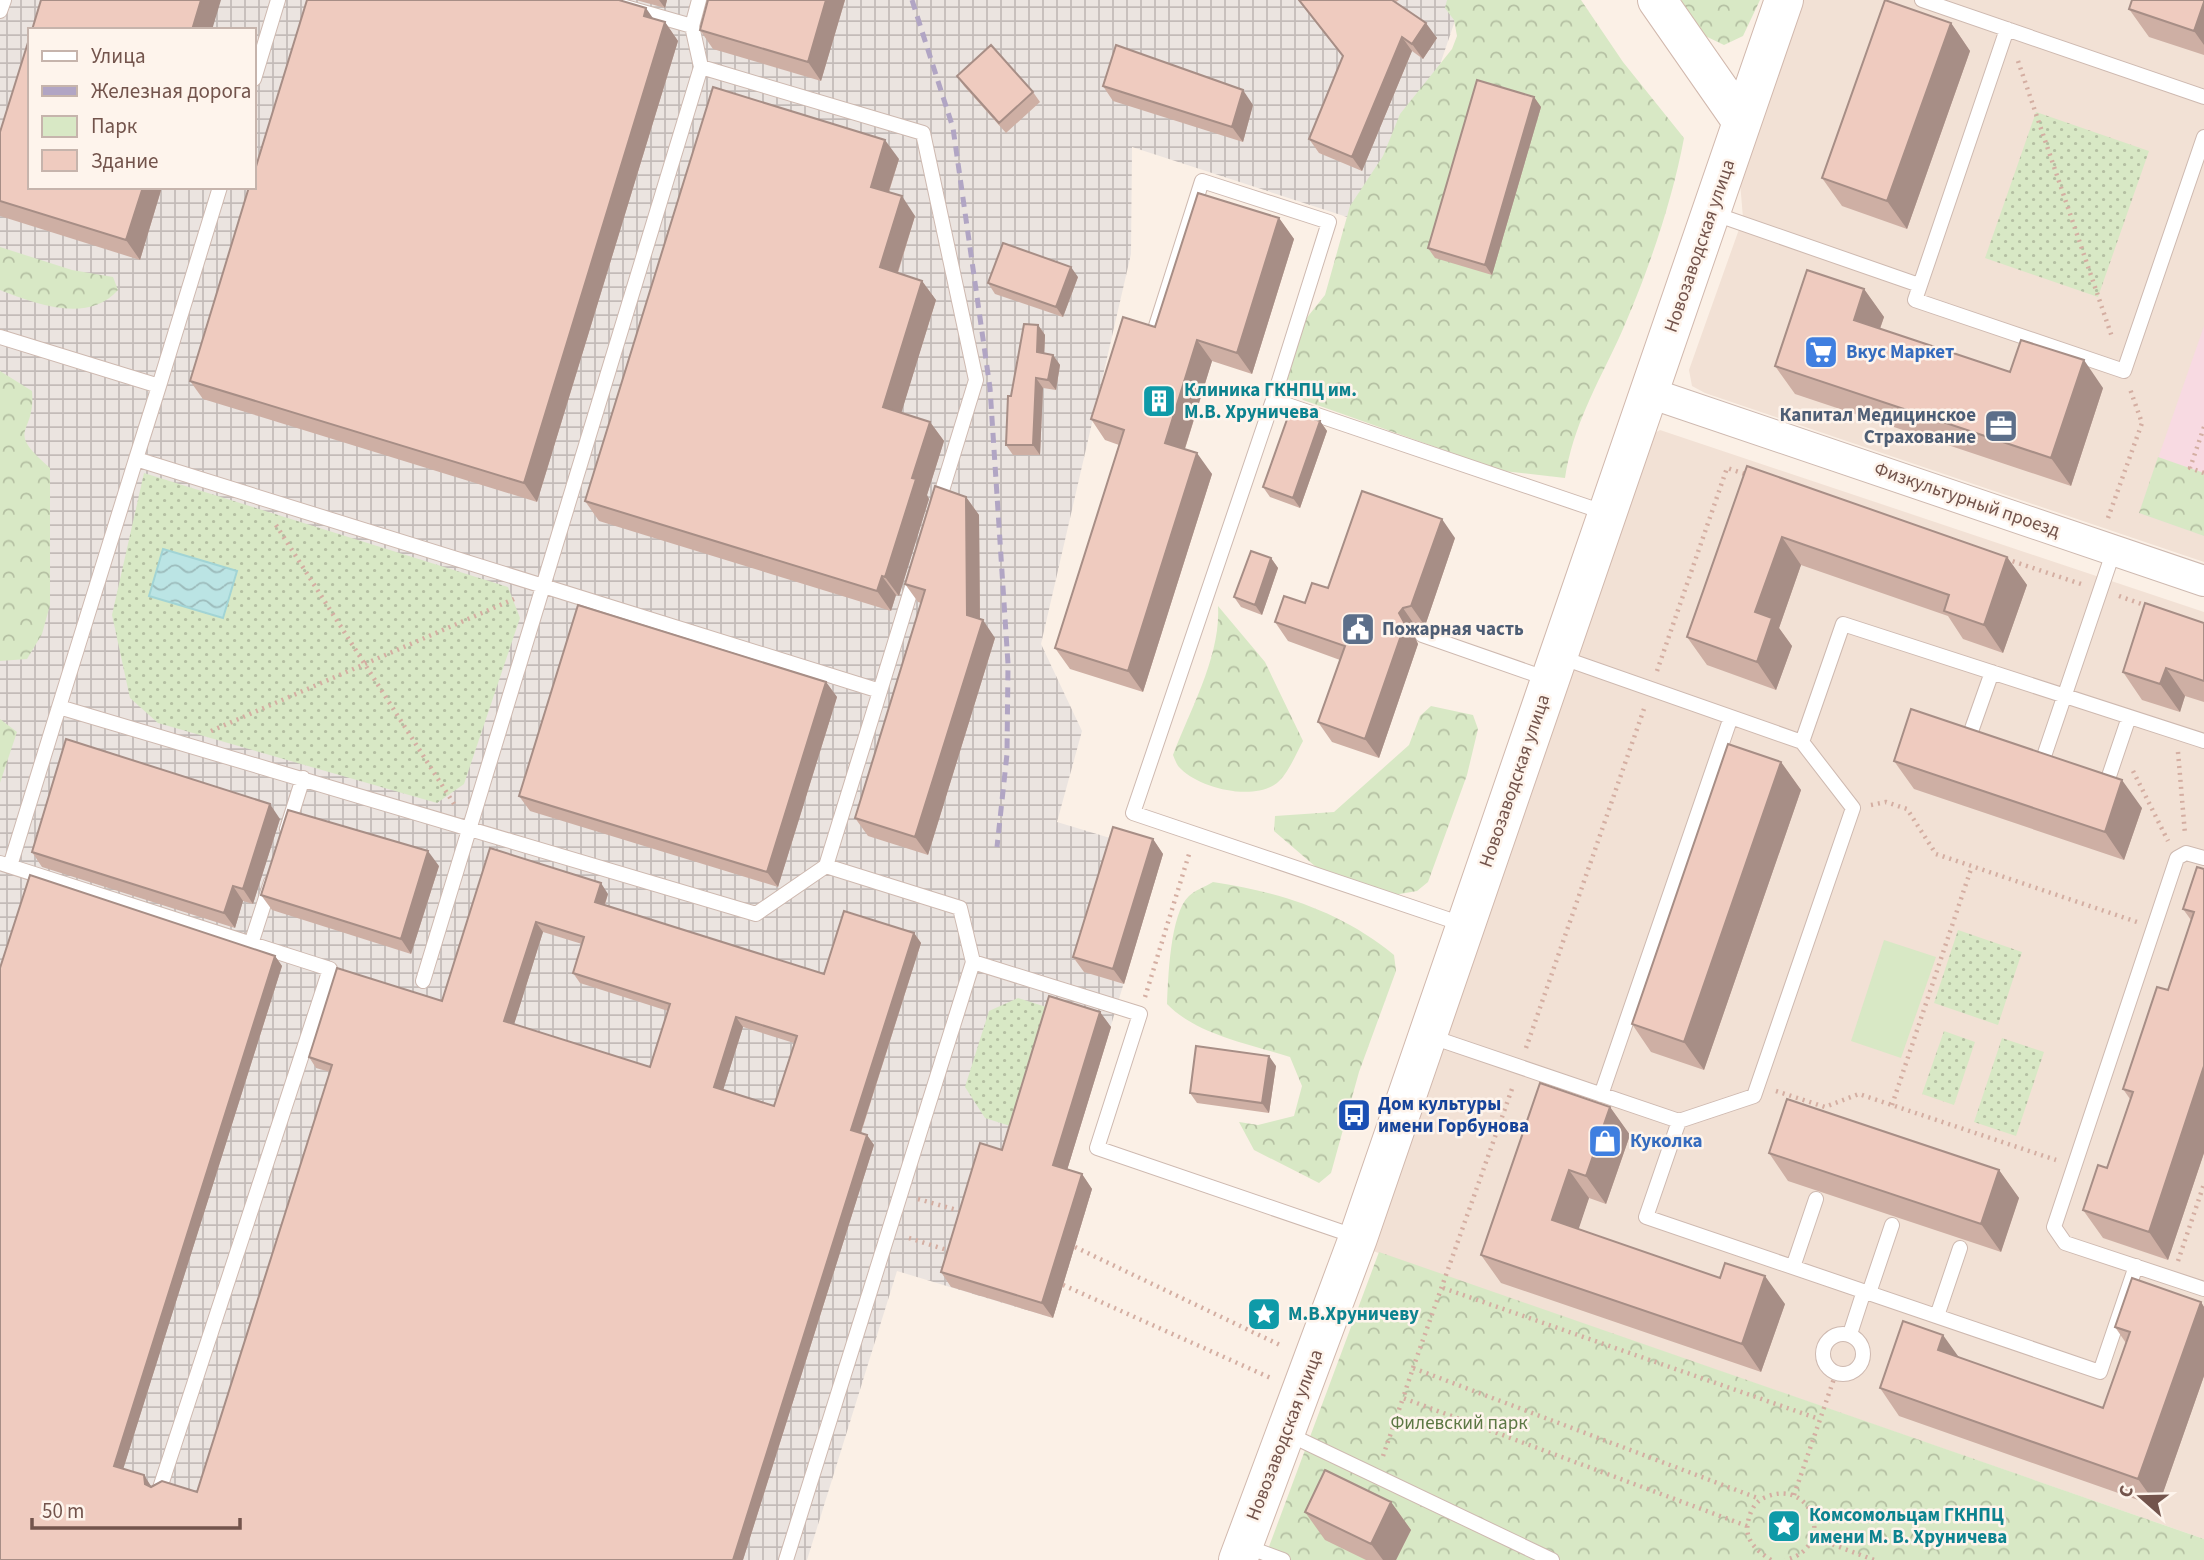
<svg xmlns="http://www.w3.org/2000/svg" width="2204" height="1560" font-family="'Source Sans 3',sans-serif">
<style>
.residential{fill:#f2e1d5}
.industrial{fill:url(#industrial-grid);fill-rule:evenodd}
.medical{fill:#f8dae2}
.green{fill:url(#green-dots)}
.forest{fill:url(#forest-crowns)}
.pitch{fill:#d8e8c5}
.water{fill:url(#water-waves);stroke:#a2d4d5;stroke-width:2}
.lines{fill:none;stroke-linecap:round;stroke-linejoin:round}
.lane-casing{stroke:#ceb9b0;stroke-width:16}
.street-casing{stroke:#ceb9b0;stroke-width:32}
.secondary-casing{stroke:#d1b8ad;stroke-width:40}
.path{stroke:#d4aea2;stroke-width:4.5;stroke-dasharray:2 5;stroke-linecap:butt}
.lane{stroke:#fff;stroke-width:14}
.street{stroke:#fff;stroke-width:30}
.secondary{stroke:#fff;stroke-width:38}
.rail{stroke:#b1a5c4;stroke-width:5;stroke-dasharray:10 7;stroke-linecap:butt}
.wall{fill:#ceafa4;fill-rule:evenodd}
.shaded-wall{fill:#a78e86}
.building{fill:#efcbbf;stroke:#a78e86;stroke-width:2;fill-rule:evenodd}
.labels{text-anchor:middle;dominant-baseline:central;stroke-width:5;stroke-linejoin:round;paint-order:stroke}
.street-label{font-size:19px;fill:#73544c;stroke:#fef4ec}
.shop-label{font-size:19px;font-weight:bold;fill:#366cbe;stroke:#fef4ec;text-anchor:start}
.culture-label{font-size:19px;font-weight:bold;fill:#0d838f;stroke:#fef4ec;text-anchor:start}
.service-label{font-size:19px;font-weight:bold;fill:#4e5e75;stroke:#fef4ec;text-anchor:end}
.transit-label{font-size:19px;font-weight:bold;fill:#164399;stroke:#fef4ec;text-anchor:start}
.park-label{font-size:19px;fill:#5c7844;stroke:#fef4ec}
</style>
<defs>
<pattern id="industrial-grid" width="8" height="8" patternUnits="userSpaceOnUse" patternTransform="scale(1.75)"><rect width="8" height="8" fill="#ebe4e0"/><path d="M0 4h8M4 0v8" fill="none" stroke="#c3bbb8"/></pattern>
<pattern id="green-dots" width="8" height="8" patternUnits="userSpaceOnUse" patternTransform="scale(1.75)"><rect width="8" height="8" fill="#d8e8c5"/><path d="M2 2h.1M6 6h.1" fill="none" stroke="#b4bfa2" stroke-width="1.8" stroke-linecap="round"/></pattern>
<pattern id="forest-crowns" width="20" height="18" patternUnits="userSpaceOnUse" patternTransform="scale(1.75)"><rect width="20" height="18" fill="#d8e8c5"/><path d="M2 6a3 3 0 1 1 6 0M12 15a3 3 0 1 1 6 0" fill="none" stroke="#b4bfa2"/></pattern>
<pattern id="water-waves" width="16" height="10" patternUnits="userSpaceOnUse" patternTransform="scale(1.75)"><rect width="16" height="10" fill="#bbe4e4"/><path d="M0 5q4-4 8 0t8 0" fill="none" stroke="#9cbbbb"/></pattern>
</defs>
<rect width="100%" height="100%" fill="#fbf0e6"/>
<path class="residential" d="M1803,0H2204V562L1705,393L1692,386L1689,370L1743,218L1740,182Z
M1660,430L2204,612V1539L1373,1251L1653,434Z"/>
<path class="industrial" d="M0,0H1462L1384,229L1132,147L1131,254L1041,644L1082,731L1057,822L1163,854L1064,1180L1092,1189L1053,1318L897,1271L807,1560H0ZM30,30H254V187H30Z"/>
<path class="medical" d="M2204,326V536L2139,513Z"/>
<path class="green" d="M2036,112L2149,151L2098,297L1985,258Z
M144,473L508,587L520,618L464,784L437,803L158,723L130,698L112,615Z
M1958,930L2022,952L1998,1025L1934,1003Z
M1018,998L1059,1011L1023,1130L985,1118L965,1087L989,1011Z
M1944,1031L1975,1042L1954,1105L1922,1094Z
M2002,1038L2044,1052L2016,1136L1974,1122Z"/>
<path class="forest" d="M1447,0H1581L1623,62L1684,138C1672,203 1646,278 1619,338C1597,385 1573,426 1565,478L1503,471L1303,400L1285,375L1305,320L1325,295L1350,206L1383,156L1400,114L1452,49L1457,36L1454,20L1445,8Z
M1682,0H1760L1743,36L1724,45L1697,32L1679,7Z
M0,247L72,270L113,277L118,290C88,324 36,304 0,290Z
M0,371L32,391C36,437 3,427 50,468V605L42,634L27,659L0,661Z
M2158,457L2204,473V536L2139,513Z
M1218,606L1265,662L1303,741C1296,754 1288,774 1277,783C1254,801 1201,789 1181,769C1177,766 1175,760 1173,755C1190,710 1221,656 1218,606Z
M1431,706L1473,715L1478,729L1467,775L1428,882L1417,891L1388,896L1316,867L1274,831L1275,816L1334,812L1409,745L1420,716Z
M0,719L17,732L0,783Z
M1213,882C1280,892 1342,912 1394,955L1396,971L1359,1072L1331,1173L1319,1183L1254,1150L1239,1122L1258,1125L1294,1116L1302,1086L1290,1057C1250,1044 1197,1035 1167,1004C1168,980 1170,913 1189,896C1195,890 1205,887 1213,882Z
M1379,1252L2204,1539V1560H1264Z"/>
<path class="pitch" d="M1884,940L1936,957L1901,1058L1851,1041Z"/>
<path class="water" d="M163,549L237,571L223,618L149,596Z"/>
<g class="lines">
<g class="lane-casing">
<path id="lane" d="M601,0L692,26L699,0
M1922,0L2204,97
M0,11L4,0
M692,26L701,67
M2007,29L1915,300L2124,371L2204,137
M254,79L278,0
M1712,213L1919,285
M1156,326L1202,181L1329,222L1273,400
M0,337L159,386L136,459L880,691L826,866L960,908L973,962L786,1560
M159,386L220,187
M136,459L59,707L756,914L826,866
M1422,635L1548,679
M1560,657L1802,742L1843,624L2204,741
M880,691L916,574
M1968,740L1992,672
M2041,765L2114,550
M2106,785L2129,717
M287,829L303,778
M2204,858L2186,853L2177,858L2054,1227L2065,1243L2204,1289
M0,863L330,969L160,1488
M10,866L59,707
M1465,925L1133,813L1273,400L1606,513
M251,944L271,882
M973,962L1140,1014L1097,1148L1357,1237
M423,981L701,67L923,133L976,380L937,507
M1429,1036L1679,1121L1646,1217L2100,1372L2136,1266
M1601,1095L1731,717
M1679,1121L1754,1096L1853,808L1802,742
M1793,1267L1816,1199
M1869,1293L1892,1225
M1937,1316L1960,1248
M1823 1354a20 20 0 1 1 40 0a20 20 0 1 1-40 0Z
M1850,1334L1864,1291
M1288,1434L1552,1560
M1245,1546L1283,1560"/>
</g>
<g class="street-casing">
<path id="street" d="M1650,393L2204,581"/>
</g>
<g class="secondary-casing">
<path id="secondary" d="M1657,0L1742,122
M1238,1560L1358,1238L1784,0"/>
</g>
<path class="path" d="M2018,61L2112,337
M2204,427L2190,468L2204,473
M2108,518L2142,423L2130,389
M276,525L454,804
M2006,559L2081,584
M2119,596L2147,606
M1657,671L1727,468L1748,475
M211,731L514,599
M2178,752L2185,834
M2133,771L2168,841
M1871,805L1886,802L1907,809L1936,854L2137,922
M1145,997L1190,851
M1526,1048L1645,706
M1776,1091L1825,1107L1859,1094L2056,1160
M1892,1105L1972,866
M918,1199L964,1212
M909,1238L950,1251
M1075,1247L1282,1346
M2178,1261L2204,1184
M1063,1285L1273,1379
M1443,1288L1819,1419
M1413,1368L1513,1086
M1383,1456L1403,1398
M1794,1495L1836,1373
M1747,1526L1403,1398L1413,1368L1760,1499
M1813,1537L1874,1560
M1771,1560C1757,1551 1744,1540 1748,1522C1750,1511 1755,1501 1766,1497C1813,1477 1837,1548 1785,1560"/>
<use href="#lane" class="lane"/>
<use href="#street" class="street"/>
<use href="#secondary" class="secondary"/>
<path class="rail" d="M912,0L953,128L990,388L1008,664L1007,754L997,847"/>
</g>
<path class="wall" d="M636,0H667L665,8Z
M708,0H845L821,81L713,49L700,30Z
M1298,0H1399L1396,2L1437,38L1423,59L1412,51L1362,171L1319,153L1309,139L1343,57Z
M2204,0V55L2149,37L2129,9Z
M654,19L665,22L678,41L537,502L203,399L190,381Z
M1951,23L1970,51L1907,229L1842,206L1822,178Z
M957,76L1033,92L1040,102L1006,133L964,86Z
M1103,86L1253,105L1243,142L1113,101Z
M1534,97L1541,107L1492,275L1435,258L1428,248Z
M0,132L30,187H162L140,260L0,216Z
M899,159L889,192L915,216L898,273L922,281L936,300L901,413L930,422L944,441L927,495L929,499L899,596L896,595L891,611L599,521L585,501Z
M1279,218L1294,239L1252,374L1212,361L1185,449L1212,474L1143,692L1070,669L1055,648L1119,445L1105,440L1091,419Z
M1078,277L1063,317L995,294L988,283Z
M1864,289L1884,317L1880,329L2010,372L2103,388L2071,486L1795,394L1775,366Z
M1038,325L1045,335L1044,353L1053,355L1060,365L1056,390L1043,388L1040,455H1013L1006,445L1011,396Z
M1320,421L1327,431L1300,508L1270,497L1263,487Z
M1747,466L2007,557L2027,585L2003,653L1963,639L1948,616L1801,565L1779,628L1792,646L1776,690L1707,665L1687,637Z
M966,497L979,515L980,619L995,638L928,855L868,836L855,818L921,603L918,602L905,584Z
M1455,538L1425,626L1416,627L1413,633L1418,644L1379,758L1332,742L1318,722L1340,660L1288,641L1275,622L1328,588Z
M1271,558L1278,568L1262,615L1241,607L1234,597Z
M2204,623V702L2185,696L2180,712L2142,700L2123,672Z
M826,682L837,697L778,887L530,811L519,796Z
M1894,761L2142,808L2124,860L1914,789Z
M1781,762L1801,790L1704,1070L1651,1052L1632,1024Z
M280,819L253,904L243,901L235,928L42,867L32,852Z
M1153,839L1163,854L1124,984L1084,972L1073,957Z
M490,848L608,894L605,905L824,974L914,933L921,943L861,1133L867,1135L874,1145L743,1560H0L275,956L282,966L123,1469L151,1486V1487L197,1492L330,1072L316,1068L309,1057L442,1001ZM543,932L582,944L573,973L580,983L668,1011L650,1067L514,1024ZM743,1027L794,1043L774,1106L723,1090Z
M439,866L411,954L272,910L261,895Z
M2204,869V1153L2168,1260L2103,1238L2083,1210L2107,1168L2130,1099L2123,1089L2168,990L2191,920L2183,909Z
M1100,1012L1111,1027L1067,1170L1082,1174L1092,1189L1053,1318L951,1287L941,1272L1002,1150Z
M1276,1066L1269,1113L1197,1103L1190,1093Z
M1610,1107L1630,1135L1606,1204L1589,1198L1578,1229L1785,1304L1761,1372L1501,1283L1481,1255Z
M1769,1153L1999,1170L2019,1198L2001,1252L1788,1181Z
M2201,1302L2204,1307V1376L2158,1507L1899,1416L1880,1388L1959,1358L2103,1408L2126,1343L2115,1327Z
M1391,1502L1411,1530L1396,1560H1366L1325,1540L1305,1512Z"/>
<path class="shaded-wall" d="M201,0H221L212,30H192Z
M659,0H667L665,8Z
M826,0H845L821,81L808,62Z
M2204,2V45L2194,31Z
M646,8L659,27L644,16Z
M665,22L678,41L537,502L524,483Z
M1426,23L1437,38L1423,59L1412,44Z
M1951,23L1970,51L1907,229L1887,201Z
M1402,37L1412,51L1362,171L1352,157Z
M1243,90L1253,105L1243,142L1232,127Z
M1534,97L1541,107L1492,275L1485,265Z
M885,140L899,159L884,206L871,187Z
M143,187H162L140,260L126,240Z
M902,196L915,216L893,287L880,267Z
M1279,218L1294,239L1252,374L1237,353Z
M1071,267L1078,277L1063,317L1056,307Z
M922,281L936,300L897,427L883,407Z
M1864,289L1884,317L1873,348L1854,320Z
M1038,325L1045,335L1044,362L1037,352Z
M1197,340L1212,361L1180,464L1165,443Z
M1053,355L1060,365L1056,390L1048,380Z
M2084,360L2103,388L2071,486L2051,458Z
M1036,378L1043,388L1040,455L1033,445Z
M1320,421L1327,431L1300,508L1293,498Z
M930,422L944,441L927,495L929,499L899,596L885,577L912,478Z
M1197,453L1212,474L1143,692L1128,671Z
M966,497L979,515L980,629L983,620L995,638L928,855L915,837L967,615Z
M1442,519L1455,538L1425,626L1411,606Z
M1782,537L1801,565L1779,628L1792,646L1776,690L1757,662L1755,612Z
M2007,557L2027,585L2003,653L1984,625Z
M1271,558L1278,568L1262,615L1255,605Z
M882,576L896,595L891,611L877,591Z
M1403,608L1416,627L1413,633L1418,644L1379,758L1365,739L1399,613Z
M2166,668L2185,696L2180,712L2160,684Z
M826,682L837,697L778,887L767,872Z
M1781,762L1801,790L1704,1070L1684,1042Z
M2122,780L2142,808L2124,860L2105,832Z
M270,804L280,819L253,904L243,889Z
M1153,839L1163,854L1124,984L1113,969Z
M428,851L439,866L411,954L401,939Z
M601,883L608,894L602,912L595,902Z
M233,886L243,901L235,928L224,913Z
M536,922L543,932L512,1031L504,1021Z
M914,933L921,943L858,1141L851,1130Z
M275,956L282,966L121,1476L114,1466Z
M1100,1012L1111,1027L1064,1180L1053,1165Z
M736,1017L743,1027L721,1097L714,1087Z
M1269,1056L1276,1066L1269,1113L1262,1103Z
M2204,1066V1153L2168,1260L2149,1232Z
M1610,1107L1630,1135L1606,1204L1586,1176Z
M867,1135L874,1145L743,1560H733Z
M1569,1170L1589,1198L1572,1249L1552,1220Z
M1999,1170L2019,1198L2001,1252L1981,1224Z
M1082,1174L1092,1189L1053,1318L1042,1303Z
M1765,1276L1785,1304L1761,1372L1742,1344Z
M2201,1302L2204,1307V1376L2158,1507L2138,1479Z
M1943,1335L1963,1363L1938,1350Z
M144,1475L151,1486L152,1494L145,1484Z
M1391,1502L1411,1530L1396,1560H1383L1371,1544Z"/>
<path class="building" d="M41,0H201L192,30H32Z
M307,0H619L646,8L644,16L665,22L524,483L190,381L249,187H254V173Z
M708,0H826L808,62L700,30Z
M1299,0H1392L1426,23L1412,44L1402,37L1352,157L1309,139L1343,56Z
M1885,0L1951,23L1887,201L1822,178Z
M2132,0H2204V2L2194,31L2129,9Z
M30,36V187H143L126,240L0,201V132Z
M991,45L1033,92L999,123L957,76Z
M1116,45L1243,90L1232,127L1103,86Z
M1477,80L1534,97L1485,265L1428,248Z
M713,87L885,140L871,187L902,196L880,267L922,281L883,407L930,422L912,478L916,479L885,577L882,576L877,591L585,501Z
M1198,193L1279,218L1237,353L1197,340L1165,443L1197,453L1128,671L1055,648L1124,430L1091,419L1123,317L1155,327Z
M1003,243L1071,267L1056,307L988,283Z
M1807,270L1864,289L1854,320L2010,372L2021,340L2084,360L2051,458L1775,366Z
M1024,324L1038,325L1037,352L1053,355L1048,380L1036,378L1033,445H1006L1008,396H1011Z
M1290,411L1320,421L1293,498L1263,487Z
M1747,466L2007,557L1984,625L1944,611L1949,595L1782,537L1755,612L1772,618L1757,662L1687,637Z
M935,486L966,497L967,615L983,620L915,837L855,818L925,590L905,584Z
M1362,491L1442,519L1411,606L1403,608L1399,613L1405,624L1365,739L1318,722L1345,646L1275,622L1284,596L1305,603L1312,583L1328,588Z
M1251,551L1271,558L1255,605L1234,597Z
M2145,603L2204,623V681L2166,668L2160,684L2123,672Z
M578,605L826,682L767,872L519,796Z
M1911,709L2122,780L2105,832L1894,761Z
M66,739L270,804L243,889L233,886L224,913L32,852Z
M1728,744L1781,762L1684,1042L1632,1024Z
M288,810L428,851L401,939L261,895Z
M1113,827L1153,839L1113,969L1073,957Z
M490,848L601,883L595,902L824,974L844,911L914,933L851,1130L867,1135L733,1560H0V968L30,875L275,956L114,1466L144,1475L145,1484L151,1487L162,1481L197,1492L332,1065L309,1057L337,968L442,1001ZM536,922L584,937L573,973L670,1004L650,1067L504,1021ZM736,1017L797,1036L774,1106L714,1087Z
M2197,867L2204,869V1066L2149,1232L2083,1210L2098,1165L2107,1168L2133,1092L2123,1089L2157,987L2168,990L2194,912L2183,909Z
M1049,996L1100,1012L1053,1165L1082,1174L1042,1303L941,1272L980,1143L1002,1150Z
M1196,1046L1269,1056L1262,1103L1190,1093Z
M1540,1083L1610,1107L1586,1176L1569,1170L1552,1220L1720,1278L1725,1263L1765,1276L1742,1344L1481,1255Z
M1787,1099L1999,1170L1981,1224L1769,1153Z
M2132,1278L2201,1302L2138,1479L1880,1388L1903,1321L1943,1335L1938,1350L2103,1408L2130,1332L2115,1327Z
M1325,1470L1391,1502L1371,1544L1305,1512Z"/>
<defs>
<g id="supermarket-square" transform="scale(1.75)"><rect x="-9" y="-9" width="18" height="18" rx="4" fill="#3f7fe0" stroke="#fef4ec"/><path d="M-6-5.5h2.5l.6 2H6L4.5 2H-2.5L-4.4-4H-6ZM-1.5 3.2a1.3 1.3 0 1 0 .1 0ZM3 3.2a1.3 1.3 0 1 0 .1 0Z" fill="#fff"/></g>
<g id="building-square" transform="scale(1.75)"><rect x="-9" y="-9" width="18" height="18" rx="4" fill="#0f9aa8" stroke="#fef4ec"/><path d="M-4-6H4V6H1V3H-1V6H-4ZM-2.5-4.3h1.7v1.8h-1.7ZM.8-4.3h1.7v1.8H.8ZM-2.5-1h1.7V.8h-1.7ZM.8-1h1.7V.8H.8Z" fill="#fff"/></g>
<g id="office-square" transform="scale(1.75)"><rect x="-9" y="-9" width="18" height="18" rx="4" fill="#5c6f8a" stroke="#fef4ec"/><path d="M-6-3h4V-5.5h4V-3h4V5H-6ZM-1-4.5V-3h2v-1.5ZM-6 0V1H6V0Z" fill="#fff"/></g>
<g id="civic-square" transform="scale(1.75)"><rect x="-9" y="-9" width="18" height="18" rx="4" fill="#5c6f8a" stroke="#fef4ec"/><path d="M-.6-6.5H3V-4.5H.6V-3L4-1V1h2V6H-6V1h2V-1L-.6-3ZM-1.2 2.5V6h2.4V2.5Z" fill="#fff"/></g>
<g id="bus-square" transform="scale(1.75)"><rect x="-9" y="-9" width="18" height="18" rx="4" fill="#1a4fb4" stroke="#fef4ec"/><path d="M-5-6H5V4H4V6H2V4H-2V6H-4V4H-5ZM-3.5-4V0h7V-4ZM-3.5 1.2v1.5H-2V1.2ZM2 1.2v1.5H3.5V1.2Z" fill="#fff"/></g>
<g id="shop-square" transform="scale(1.75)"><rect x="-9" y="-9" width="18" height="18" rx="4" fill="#3f7fe0" stroke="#fef4ec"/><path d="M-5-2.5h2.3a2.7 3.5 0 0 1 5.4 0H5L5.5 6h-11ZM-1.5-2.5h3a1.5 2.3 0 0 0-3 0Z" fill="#fff"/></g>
<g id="sight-square" transform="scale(1.75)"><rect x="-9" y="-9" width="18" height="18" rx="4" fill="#0f9aa8" stroke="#fef4ec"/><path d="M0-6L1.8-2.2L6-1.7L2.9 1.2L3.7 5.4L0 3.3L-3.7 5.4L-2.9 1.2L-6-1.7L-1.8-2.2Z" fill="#fff"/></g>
</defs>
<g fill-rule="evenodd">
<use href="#supermarket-square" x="1821" y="352"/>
<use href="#building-square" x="1159" y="401"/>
<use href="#office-square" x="2001" y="426"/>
<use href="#civic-square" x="1358" y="629"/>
<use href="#bus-square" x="1354" y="1115"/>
<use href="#shop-square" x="1605" y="1141"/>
<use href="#sight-square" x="1264" y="1314"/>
<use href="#sight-square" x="1784" y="1526"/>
</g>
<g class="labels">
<g class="street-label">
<text transform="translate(1700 246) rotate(-71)">Новозаводская улица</text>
<text transform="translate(1967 500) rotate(19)">Физкультурный проезд</text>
<text transform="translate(1515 781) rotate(-71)">Новозаводская улица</text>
<text transform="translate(1285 1435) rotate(-69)">Новозаводская улица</text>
</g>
<g class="shop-label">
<text x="1846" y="352">Вкус Маркет</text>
<text x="1630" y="1141">Куколка</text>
</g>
<g class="culture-label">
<text x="1184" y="390">Клиника ГКНПЦ им.<tspan x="1184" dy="22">М.В. Хруничева</tspan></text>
<text x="1288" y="1314">М.В.Хруничеву</text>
<text x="1809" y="1515">Комсомольцам ГКНПЦ<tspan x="1809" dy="22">имени М. В. Хруничева</tspan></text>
</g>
<g class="service-label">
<text x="1976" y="415">Капитал Медицинское<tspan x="1976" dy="22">Страхование</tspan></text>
<text x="1382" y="629" text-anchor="start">Пожарная часть</text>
</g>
<g class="transit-label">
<text x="1378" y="1104">Дом культуры<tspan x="1378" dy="22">имени Горбунова</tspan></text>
</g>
<g class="park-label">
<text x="1459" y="1423">Филевский парк</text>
</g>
</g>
<rect x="28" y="28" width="228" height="161" fill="#fef4ec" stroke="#c6b4ac" stroke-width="2"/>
<rect x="42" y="51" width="35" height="10" fill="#ffffff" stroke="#c6b4ac" stroke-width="2"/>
<text x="91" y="63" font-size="21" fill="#73544c">Улица</text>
<rect x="42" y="86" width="35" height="10" fill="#b1a5c4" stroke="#c6b4ac" stroke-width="2"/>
<text x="91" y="98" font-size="21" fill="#73544c">Железная дорога</text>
<rect x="42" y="116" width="35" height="21" fill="#d8e8c5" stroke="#c6b4ac" stroke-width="2"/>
<text x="91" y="133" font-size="21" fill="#73544c">Парк</text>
<rect x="42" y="150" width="35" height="21" fill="#efcbbf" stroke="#c6b4ac" stroke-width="2"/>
<text x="91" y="168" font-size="21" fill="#73544c">Здание</text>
<g transform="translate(2141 1497) rotate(290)" stroke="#fef4ec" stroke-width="5" paint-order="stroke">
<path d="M0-5L12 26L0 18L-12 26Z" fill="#73544c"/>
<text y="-10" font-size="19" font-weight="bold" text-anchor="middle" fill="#73544c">С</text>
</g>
<path d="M32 1518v10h208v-10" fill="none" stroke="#73544c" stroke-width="3.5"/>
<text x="42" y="1518" font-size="21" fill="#73544c" stroke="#fef4ec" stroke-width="5" paint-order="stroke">50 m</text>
</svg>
